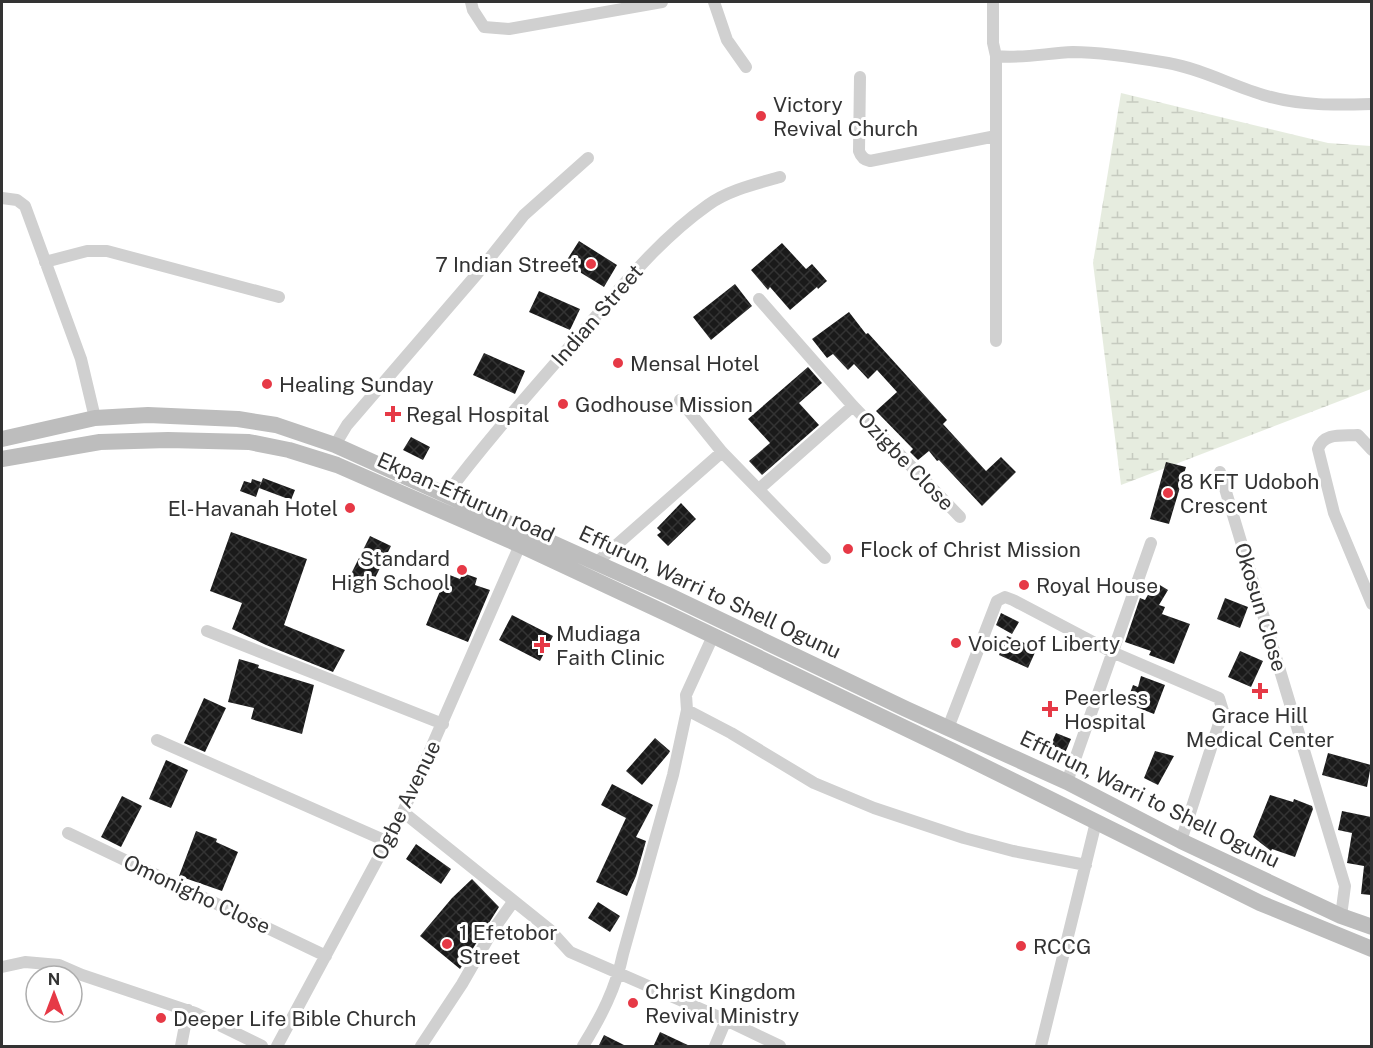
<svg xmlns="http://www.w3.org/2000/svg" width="1373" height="1048" font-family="'Public Sans',sans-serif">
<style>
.wetland{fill:url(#wetland-marsh)}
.building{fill:url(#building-cross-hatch)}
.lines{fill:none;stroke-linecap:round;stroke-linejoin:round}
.street{stroke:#d0d0d0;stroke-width:12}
.secondary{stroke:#bdbdbd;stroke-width:16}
.poi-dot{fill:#e63946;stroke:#fff;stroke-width:2}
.labels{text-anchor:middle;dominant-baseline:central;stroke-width:6;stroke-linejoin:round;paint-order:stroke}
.poi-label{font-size:21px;fill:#333;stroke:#fff;text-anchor:start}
.street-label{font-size:21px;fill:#333;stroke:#fff}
</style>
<defs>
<pattern id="wetland-marsh" width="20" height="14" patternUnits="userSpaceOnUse" patternTransform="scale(1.5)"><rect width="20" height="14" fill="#e6ecdf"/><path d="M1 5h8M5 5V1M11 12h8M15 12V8" fill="none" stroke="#c6cbc0"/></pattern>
<pattern id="building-cross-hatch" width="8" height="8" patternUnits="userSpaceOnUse" patternTransform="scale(1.5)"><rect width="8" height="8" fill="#1a1a1a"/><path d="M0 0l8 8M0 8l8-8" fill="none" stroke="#333"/></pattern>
</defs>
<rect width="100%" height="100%" fill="#fff"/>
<path class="wetland" d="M1121,93L1328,143L1371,146V389L1121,485L1093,263Z"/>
<path class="building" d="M579,241L617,265L604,287L565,263Z
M782,243L806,269L812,264L827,281L818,289L817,287L790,310L770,287L768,290L751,270Z
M735,284L752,306L711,340L693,317Z
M539,291L580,309L570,330L529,312Z
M849,312L866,334L868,333L947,420L943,424L986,471L1001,457L1016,472L982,506L939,460L937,461L929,451L918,460L910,452L913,449L876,411L897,392L877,370L868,379L854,364L848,370L833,354L827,358L812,339Z
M484,353L525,371L515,394L473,375Z
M808,367L822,383L799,403L819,425L762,475L749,461L770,443L748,419Z
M411,437L430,447L423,460L403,450Z
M1166,462L1186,467L1169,524L1150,519Z
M263,478L295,490L291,500L259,488Z
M252,479L261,482L256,497L240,491L244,481L251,483Z
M681,503L696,519L668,546L657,535L661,532L657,528Z
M231,532L307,559L284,625L345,650L333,672L266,645L232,629L242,603L210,591Z
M370,536L391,546L370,588L349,578Z
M463,573L477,578L475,585L490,590L468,642L426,625L447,574L460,579Z
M1155,582L1168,590L1159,605L1165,607L1162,614L1190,624L1174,664L1149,655L1151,651L1125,642L1140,598L1145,600Z
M1225,598L1248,607L1240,628L1217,619Z
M1001,613L1019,622L1012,634L996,625Z
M512,615L553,636L540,661L499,640Z
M1007,636L1037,648L1028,668L999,655Z
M1240,651L1263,661L1251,687L1228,677Z
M239,659L259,665L258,668L314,685L302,734L251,719L254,708L228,702Z
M1141,676L1165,685L1154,714L1131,705L1134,697L1129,696L1133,685L1138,687Z
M204,698L226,708L205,752L184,743Z
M1056,733L1071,739L1065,753L1050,747Z
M655,738L670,751L669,753L642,785L626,771Z
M1155,751L1174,756L1158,785L1144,778Z
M1328,753L1371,765L1367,787L1322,775Z
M166,760L188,770L171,808L149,799Z
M612,784L653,805L636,837L646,841L636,876L627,896L596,882L626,818L601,805Z
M1270,795L1293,802L1294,799L1312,806L1313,809L1295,857L1272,849L1271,851L1253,837Z
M122,796L142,806L121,847L101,837Z
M1342,811L1371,817V895L1361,894L1364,866L1347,863L1352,833L1338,830Z
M196,831L217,839L216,842L238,852L222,891L179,876Z
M416,844L451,869L441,884L406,859Z
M472,879L499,907L460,969L420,936L452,898Z
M598,902L620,916L610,932L588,918Z
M660,1032L692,1047H653Z
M604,1035L628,1047H598Z"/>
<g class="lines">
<path class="street" d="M471,2L473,10L484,27L509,29L662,2
M714,2L727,40L746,67
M993,2V43L996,56V341
M996,56C1022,59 1047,53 1073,52C1103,52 1139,58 1168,63C1203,69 1234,87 1267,96C1301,106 1336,105 1372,104
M860,77L859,151C861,157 864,160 870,161L996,136
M2,198L17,200L25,206L81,359L95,418
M45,262L87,251H107L279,297
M759,299L853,406L960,517
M680,400L722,452L825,558
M335,445L347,425L477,274L524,215L588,158
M1372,450L1358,435C1342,436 1324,432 1318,449L1334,513L1372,604
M1220,472L1345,886L1341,916
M759,489L853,406
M446,495C487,440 533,389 578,337C618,291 657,241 708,205C729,190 756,184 780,177
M596,563L722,452
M207,631L443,724
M687,710L731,733L814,783L874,808L964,838L1013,851L1086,865
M948,728L997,601L1005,597L1013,600L1112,652L1219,698L1223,711L1181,841
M157,740L386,841
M1067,782L1151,543
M403,812L550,930L570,952L726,1020L780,1046
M68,833L326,956
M2,967L25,962L59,965L82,975L195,1013L262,1046
M181,1046L188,1010
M277,1046L403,812L520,545
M421,1046L462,984L493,930L513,902
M583,1046C601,1017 616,988 623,954L673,775L687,710L686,695L713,636
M715,1046L726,1020
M1041,1046L1096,822"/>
<path class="secondary" d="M2,439L95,418L148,415L238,419L276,425L335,445L668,595L906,709L1067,782L1181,841L1341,916L1372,927
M2,459L100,442L168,440L249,442L289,450L337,465L520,545L674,617L953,751L1260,903L1372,949"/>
</g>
<g class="poi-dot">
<circle cx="761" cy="116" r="6"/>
<circle cx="591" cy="264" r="6"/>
<circle cx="618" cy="363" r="6"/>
<circle cx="267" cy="384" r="6"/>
<circle cx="563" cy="404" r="6"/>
<path d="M390 405h6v6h6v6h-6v6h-6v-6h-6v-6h6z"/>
<circle cx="1168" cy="493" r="6"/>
<circle cx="350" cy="508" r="6"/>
<circle cx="848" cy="549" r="6"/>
<circle cx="462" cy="570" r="6"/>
<circle cx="1024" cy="585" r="6"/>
<circle cx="956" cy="643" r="6"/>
<path d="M539 636h6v6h6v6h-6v6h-6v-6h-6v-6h6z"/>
<path d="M1257 682h6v6h6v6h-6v6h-6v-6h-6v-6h6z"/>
<path d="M1047 700h6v6h6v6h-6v6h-6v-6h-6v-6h6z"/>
<circle cx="447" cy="944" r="6"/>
<circle cx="1021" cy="946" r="6"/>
<circle cx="633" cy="1003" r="6"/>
<circle cx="161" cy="1018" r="6"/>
</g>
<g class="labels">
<g class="poi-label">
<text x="773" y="104">Victory<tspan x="773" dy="24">Revival Church</tspan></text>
<text x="579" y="264" text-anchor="end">7 Indian Street</text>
<text x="630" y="363">Mensal Hotel</text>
<text x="279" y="384">Healing Sunday</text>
<text x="575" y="404">Godhouse Mission</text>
<text x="406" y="414">Regal Hospital</text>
<text x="1180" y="481">8 KFT Udoboh<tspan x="1180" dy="24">Crescent</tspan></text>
<text x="338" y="508" text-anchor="end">El-Havanah Hotel</text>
<text x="860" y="549">Flock of Christ Mission</text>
<text x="450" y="558" text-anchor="end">Standard<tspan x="450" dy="24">High School</tspan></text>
<text x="1036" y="585">Royal House</text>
<text x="556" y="633">Mudiaga<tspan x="556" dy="24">Faith Clinic</tspan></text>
<text x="968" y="643">Voice of Liberty</text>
<text x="1064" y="697">Peerless<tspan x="1064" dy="24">Hospital</tspan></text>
<text x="1260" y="715" text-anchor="middle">Grace Hill<tspan x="1260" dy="24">Medical Center</tspan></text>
<text x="459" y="932">1 Efetobor<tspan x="459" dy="24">Street</tspan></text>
<text x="1033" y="946">RCCG</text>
<text x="645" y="991">Christ Kingdom<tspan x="645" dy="24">Revival Ministry</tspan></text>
<text x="173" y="1018">Deeper Life Bible Church</text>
</g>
<g class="street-label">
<text transform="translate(597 315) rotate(-49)">Indian Street</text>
<text transform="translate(906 461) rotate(46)">Ozigbe Close</text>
<text transform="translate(466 497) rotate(24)">Ekpan-Effurun road</text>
<text transform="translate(710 592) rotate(25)">Effurun, Warri to Shell Ogunu</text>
<text transform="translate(1261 607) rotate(73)">Okosun Close</text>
<text transform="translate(1150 799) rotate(26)">Effurun, Warri to Shell Ogunu</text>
<text transform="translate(406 800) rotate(-64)">Ogbe Avenue</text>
<text transform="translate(197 894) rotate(25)">Omonigho Close</text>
</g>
</g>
<rect width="1373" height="1048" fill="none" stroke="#333333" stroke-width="6"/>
<g transform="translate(54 994)"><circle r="28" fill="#ffffff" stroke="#adadad" stroke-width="1.5"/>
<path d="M0-4.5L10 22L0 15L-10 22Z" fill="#e63946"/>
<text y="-9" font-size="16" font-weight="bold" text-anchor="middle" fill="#333333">N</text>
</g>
</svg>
